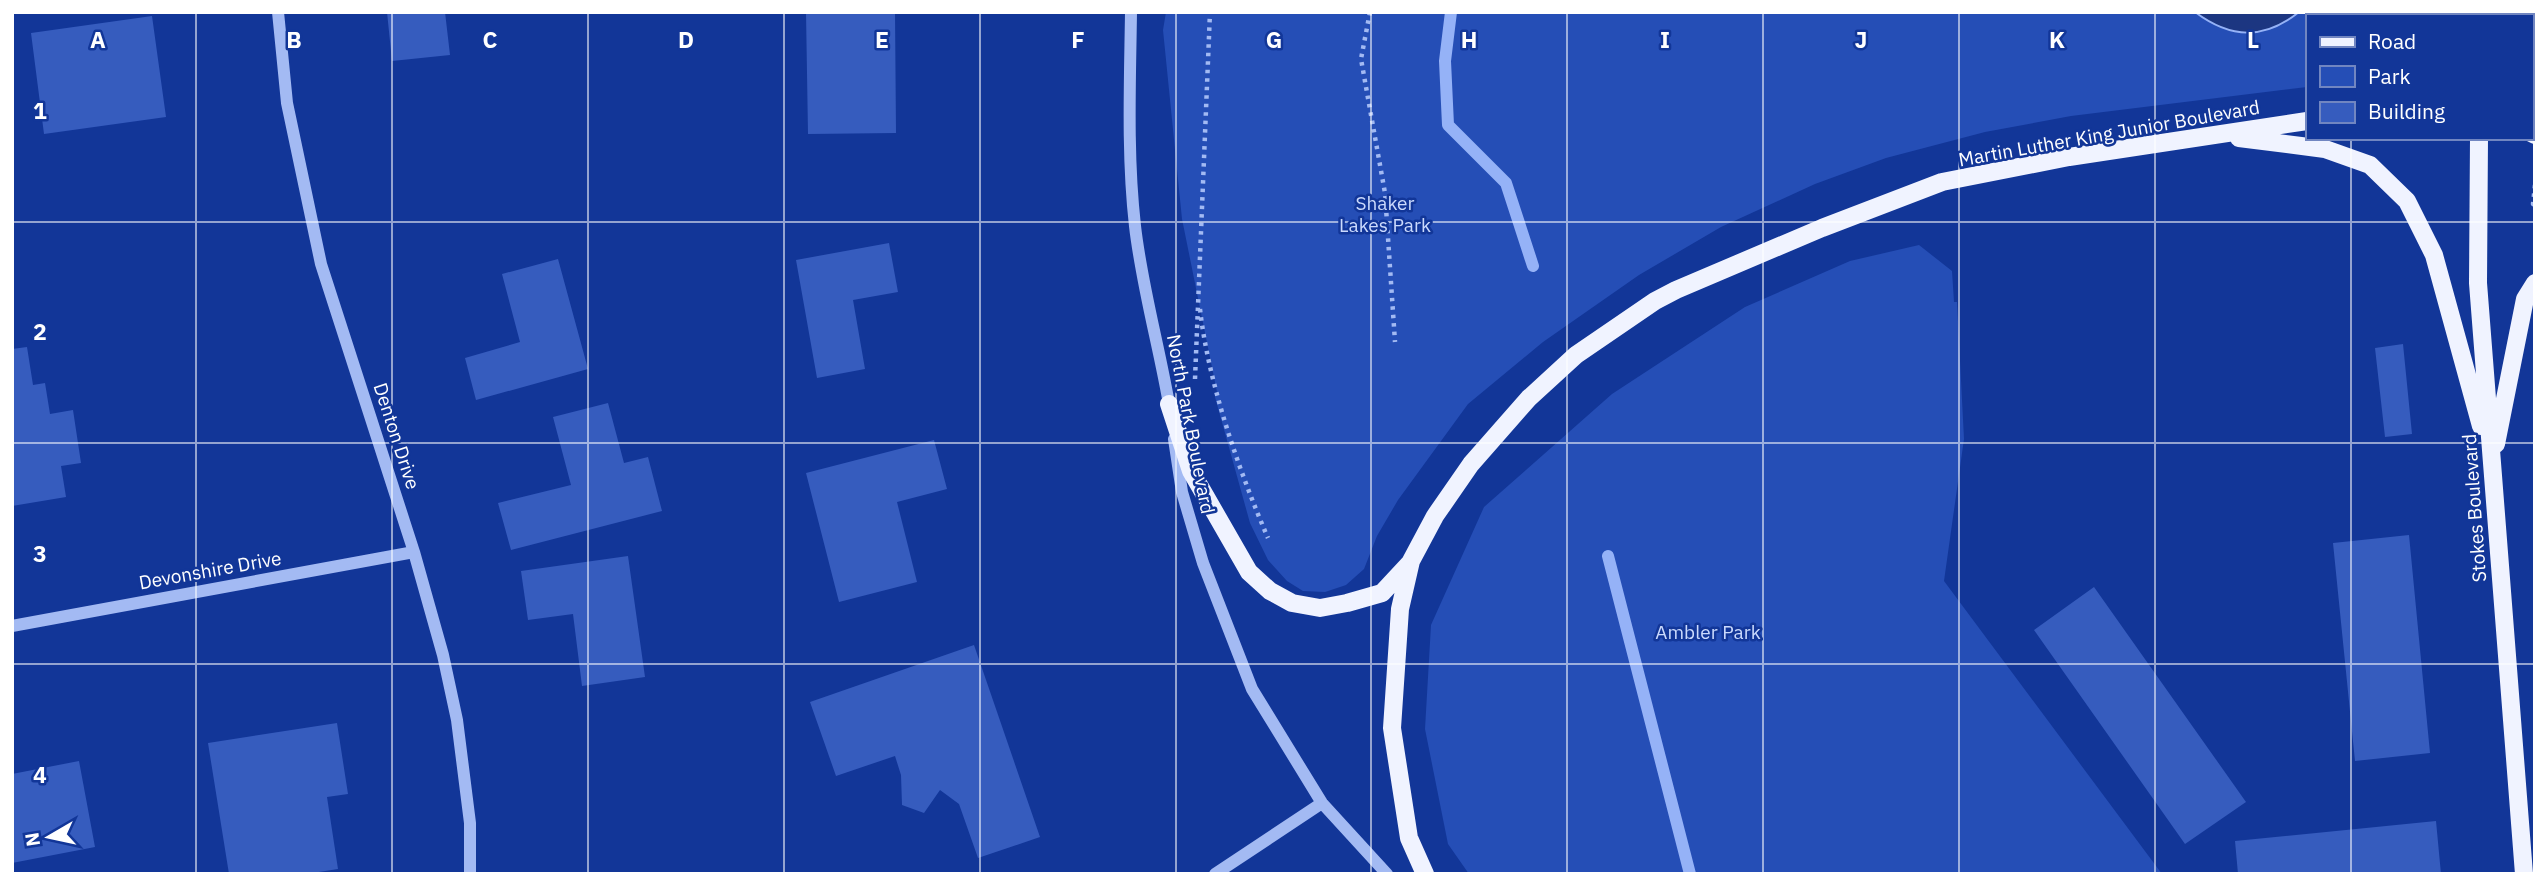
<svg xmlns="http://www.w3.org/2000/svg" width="2547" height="886" font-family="'IBM Plex Sans',sans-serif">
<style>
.green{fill:#254eb6}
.water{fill:#1c3681;stroke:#95b2f7;stroke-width:2}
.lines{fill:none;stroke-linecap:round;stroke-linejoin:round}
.stream{stroke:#95b2f7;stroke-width:12}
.building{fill:#365cbe}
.path{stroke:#a3baf3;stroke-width:4.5;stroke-dasharray:3.5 5;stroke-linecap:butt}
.minor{stroke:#a3baf3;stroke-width:12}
.major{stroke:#f0f3ff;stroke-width:18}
.grid{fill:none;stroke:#fff;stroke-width:2;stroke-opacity:0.55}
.labels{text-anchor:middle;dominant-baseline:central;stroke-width:5;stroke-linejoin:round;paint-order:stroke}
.street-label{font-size:19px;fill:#fff;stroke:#123698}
.park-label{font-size:19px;fill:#cbdafd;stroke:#123698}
.grid-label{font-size:23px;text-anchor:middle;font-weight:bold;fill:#fff;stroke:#123698;stroke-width:5;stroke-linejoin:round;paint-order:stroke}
</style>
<rect width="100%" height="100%" fill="#123698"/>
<path class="green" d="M1166,12H2406L2405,16H2307V87L2071,116L1985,132L1886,158L1815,184L1721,227L1639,275L1543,342L1468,404L1398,500L1377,536L1364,569L1346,585L1325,592L1303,591L1287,581L1268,560L1250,523L1215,397L1217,392L1182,219L1163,30Z
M1919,245L1952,271L1954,302H1957L1964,439L1944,581L2162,874H1469L1448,844L1425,729L1431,625L1484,507L1612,394L1745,307L1850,261Z"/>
<path class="water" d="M2195,12H2299C2264,40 2231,39 2195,12Z"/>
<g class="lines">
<path class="stream" d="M1451,12L1445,61L1448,125L1506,183L1533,266
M1608,556L1690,874"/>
</g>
<path class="building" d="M387,12H445L450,55L392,61Z
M806,12H895L896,133L808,134Z
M152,16L166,117L44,134L31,33Z
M889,243L898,292L853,300L865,369L817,378L796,260Z
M558,259L588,369L476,400L465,358L520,342L502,274Z
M2403,344L2412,434L2385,437L2375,348Z
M27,347L33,385L45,383L50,414L73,410L81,463L61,466L66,497L12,506V349Z
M608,403L624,463L648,457L662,511L511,550L498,503L571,485L553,417Z
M934,440L947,489L897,502L917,582L839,602L806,473Z
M2409,535L2430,753L2355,761L2333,543Z
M628,556L645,677L582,686L573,614L528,620L521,571Z
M2094,587L2246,802L2185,844L2034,630Z
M974,645L1040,837L978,858L959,804L940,790L924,813L902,805L901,775L895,756L836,776L810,702Z
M337,723L348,794L327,797L338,869L306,874H229L208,743Z
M79,761L95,847L12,863V774Z
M2436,821L2441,874H2238L2235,841Z"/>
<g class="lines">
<path class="path" d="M1370,12L1361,59L1385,193L1395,342
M2535,185L2533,204L2535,205
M1200,309C1208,382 1239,471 1268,538
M1195,379L1210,12"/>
<path class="minor" d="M278,12L287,103L321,264L414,552L443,655L457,720L470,823V874
M1131,12C1130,84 1127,155 1135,226C1142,288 1160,349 1170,410
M1174,439L1182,492L1203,563L1252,689L1322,803L1387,874
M12,626L414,552
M1215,874L1322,803"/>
<path class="major" d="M2457,12V16
M2502,16L2503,12
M2531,95L2535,94
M2531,133L2535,135
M2239,138L2325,149L2370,165L2407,201L2434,255L2481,426
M2479,138L2478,283L2524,874
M1169,404L1191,471L1249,572L1270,591L1292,603L1320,608L1347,603L1382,593L1409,564
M2496,444L2525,299L2535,283
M1425,874L1409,838L1392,728L1400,609L1411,561L1435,516L1471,464L1529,398L1576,355L1655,301L1676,290L1822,228L1942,182L2069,157L2307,121"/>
</g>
<path class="grid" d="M196,12V874M392,12V874M588,12V874M784,12V874M980,12V874M1176,12V874M1371,12V874M1567,12V874M1763,12V874M1959,12V874M2155,12V874M2351,12V16M2351,138V874M12,222H2535M12,443H2535M12,664H2535"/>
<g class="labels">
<g class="street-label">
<text transform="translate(2109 133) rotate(-10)">Martin Luther King Junior Boulevard</text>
<text transform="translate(1191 424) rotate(79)">North Park Boulevard</text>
<text transform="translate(397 436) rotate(72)">Denton Drive</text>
<text transform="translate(2474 508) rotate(-94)">Stokes Boulevard</text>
<text transform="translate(210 570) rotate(-10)">Devonshire Drive</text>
</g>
<g class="park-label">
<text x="1385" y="203">Shaker<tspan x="1385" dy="22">Lakes Park</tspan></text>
<text x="1708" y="632">Ambler Park</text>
</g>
</g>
<g class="grid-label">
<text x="98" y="48">A</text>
<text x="294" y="48">B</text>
<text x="490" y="48">C</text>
<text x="686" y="48">D</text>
<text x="882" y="48">E</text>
<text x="1078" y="48">F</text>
<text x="1274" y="48">G</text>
<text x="1469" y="48">H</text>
<text x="1665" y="48">I</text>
<text x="1861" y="48">J</text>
<text x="2057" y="48">K</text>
<text x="2253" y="48">L</text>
<text x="40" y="119">1</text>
<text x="40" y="340">2</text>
<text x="40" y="562">3</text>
<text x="40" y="783">4</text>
</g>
<rect width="2547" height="886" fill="none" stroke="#ffffff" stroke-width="28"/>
<rect x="2306" y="14" width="228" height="126" fill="#123698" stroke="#7186c1" stroke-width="2"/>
<rect x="2320" y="37" width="35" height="10" fill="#f0f3ff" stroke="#7186c1" stroke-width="2"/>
<text x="2368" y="49" font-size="21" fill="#ffffff">Road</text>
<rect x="2320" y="66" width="35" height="21" fill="#254eb6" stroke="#7186c1" stroke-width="2"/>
<text x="2368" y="84" font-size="21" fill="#ffffff">Park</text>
<rect x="2320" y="102" width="35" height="21" fill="#365cbe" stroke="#7186c1" stroke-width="2"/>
<text x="2368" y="119" font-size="21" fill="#ffffff">Building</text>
<g transform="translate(49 837) rotate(261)" stroke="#123698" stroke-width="5" paint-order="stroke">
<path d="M0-5L12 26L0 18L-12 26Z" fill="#ffffff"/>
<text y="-10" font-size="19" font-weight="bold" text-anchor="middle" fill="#ffffff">N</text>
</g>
</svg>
